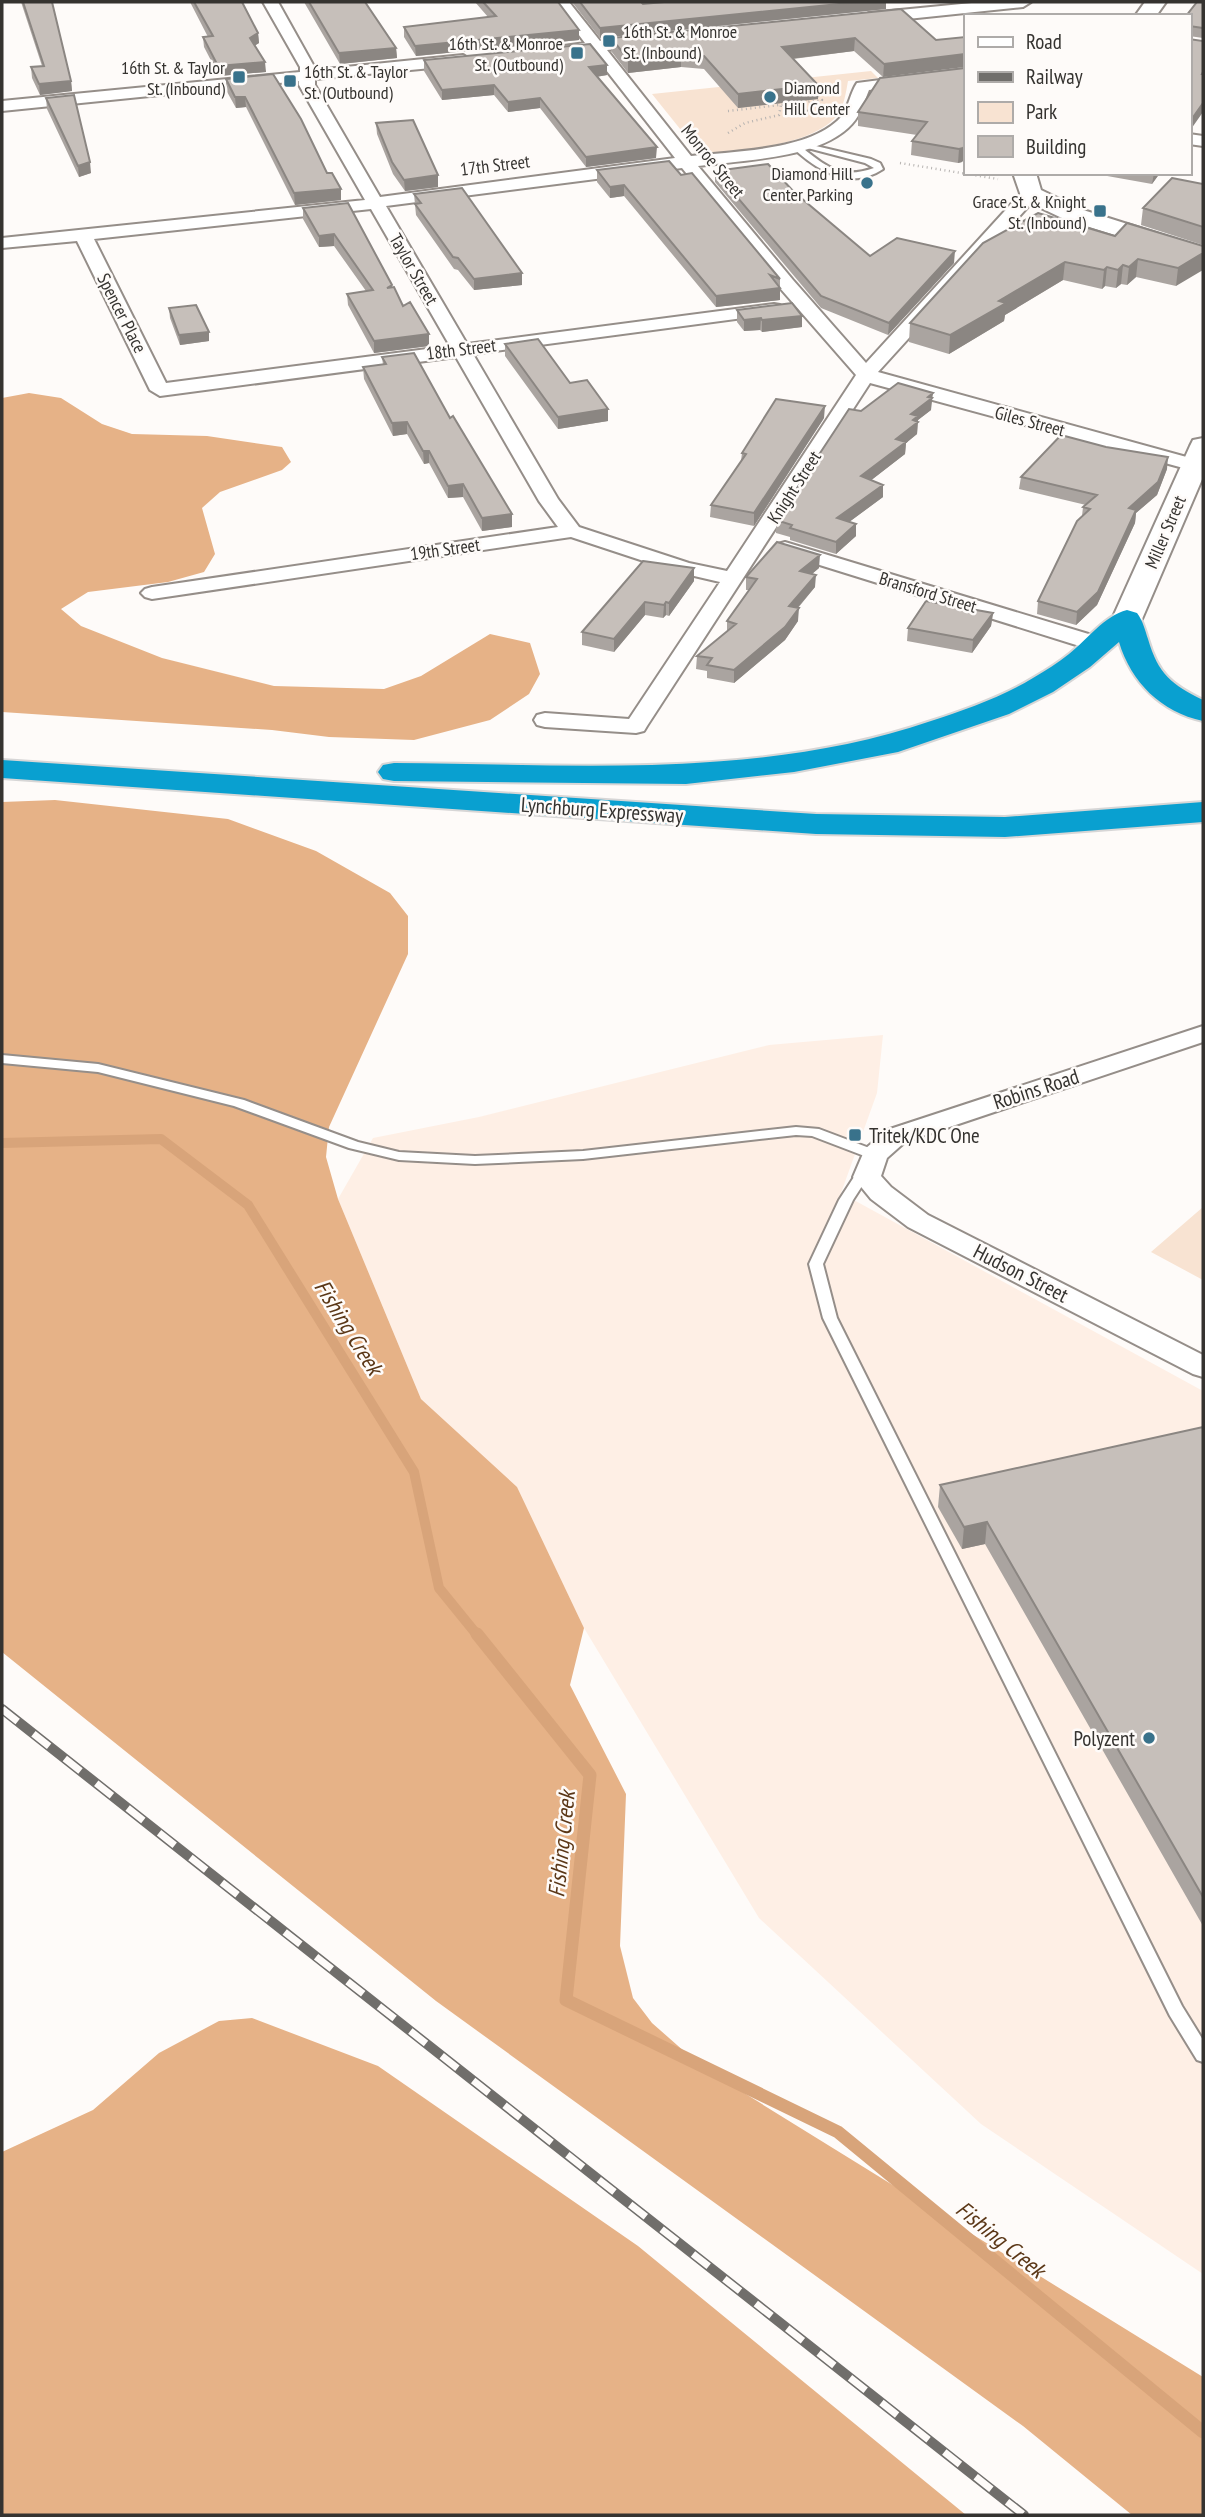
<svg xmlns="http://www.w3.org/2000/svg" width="1205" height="2517" font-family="'PT Sans Narrow',sans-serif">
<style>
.built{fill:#feefe5}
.green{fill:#f8e3d2}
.forest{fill:#e6b287}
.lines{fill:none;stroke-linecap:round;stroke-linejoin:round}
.stream-far1{stroke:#d8a47a;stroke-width:10}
.stream{stroke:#d8a47a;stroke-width:13}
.lane-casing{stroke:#958e89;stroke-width:4}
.street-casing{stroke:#958e89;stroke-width:4}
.secondary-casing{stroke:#958e89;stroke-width:4}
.highway-casing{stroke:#d7d6d6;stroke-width:4}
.path{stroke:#b6b3b1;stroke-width:2.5;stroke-dasharray:1 3.5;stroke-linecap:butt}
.lane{fill:#fff;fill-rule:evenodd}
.street{fill:#fff;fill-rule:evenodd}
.secondary{fill:#fff;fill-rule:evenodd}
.highway{fill:#09a0d0;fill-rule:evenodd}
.rail-casing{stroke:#706e6b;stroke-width:10}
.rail{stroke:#fefbf9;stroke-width:7;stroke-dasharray:20;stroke-linecap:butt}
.wall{fill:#aaa4a0}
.shaded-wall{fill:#8b8682}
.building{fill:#c6bfba;stroke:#8b8682;stroke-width:2}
.poi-dot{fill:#39728b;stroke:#fefbf9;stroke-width:2.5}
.labels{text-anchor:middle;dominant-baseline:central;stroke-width:5;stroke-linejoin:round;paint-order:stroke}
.far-poi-label{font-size:18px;fill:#353330;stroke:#fefbf9;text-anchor:end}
.far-street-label{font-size:18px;fill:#353330;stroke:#fefbf9}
.street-label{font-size:21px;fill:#353330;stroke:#fefbf9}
.poi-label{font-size:21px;fill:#353330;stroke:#fefbf9;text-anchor:start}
.water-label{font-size:23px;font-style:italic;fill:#5b3717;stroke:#fefbf9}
</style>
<rect width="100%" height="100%" fill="#fefbf9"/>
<path class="built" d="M883,1035L877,1093L841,1193L1203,1391V2274L981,2124L759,1918L584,1628L517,1488L421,1399L338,1199L373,1138L479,1117L769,1045Z"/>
<path class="green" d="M871,71L878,78L848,81C846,92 844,108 836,117C808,147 739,150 701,155L652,94Z
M1203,1207V1280L1151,1252Z"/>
<path class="forest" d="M29,393L61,398L102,424L132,434L207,436L282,447L291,462L282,470L220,492L202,508L215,554L204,572L168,582L88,592L61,609L81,626L162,658L274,686L384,689L421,676L490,634L530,643L540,674L529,694L490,720L414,740L329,737L272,730L2,712V398Z
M55,800L228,819L316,851L390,893L408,916V954L329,1127L326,1157L338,1199L421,1399L517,1487L584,1628L570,1685L626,1794L620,1946L633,1998L652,2023L702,2067L1203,2377V2515H1132L1023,2426L436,2001L2,1652V802Z
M252,2018L378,2066L638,2246L966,2515H2V2152L93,2110L159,2053L219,2021Z"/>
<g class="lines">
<path class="stream-far1" d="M2,1143L161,1139L248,1205L414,1472L439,1588L478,1636"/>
<path class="stream" d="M477,1634L590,1775L566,2000L838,2132L1203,2432"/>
<g class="lane-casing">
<path id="lane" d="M799,142L871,159L880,163L883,169C850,191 816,170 791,146ZM800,146L865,163L874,168C840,180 826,166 800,146Z
M2,1055L98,1064L244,1100L358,1142L399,1152L475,1156L583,1151L796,1127L819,1129L880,1152L882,1155L853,1200L823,1264L837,1318L1182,2006L1203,2040V2062L1197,2060L1170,2016L823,1318L809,1264L839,1200L867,1157L812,1136L796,1135L583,1159L475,1164L399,1160L349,1148L234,1106L98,1072L2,1063Z"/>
</g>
<g class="street-casing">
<path id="street" d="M263,2H278L316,70L463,55L471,60L463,65L315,79V85L380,197L675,158L592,52L550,54L547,51L550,48L585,43L554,2H569L600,41L652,38L655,41L652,44L607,50L691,156C734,151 810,151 841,117C849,107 850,93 857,83L965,69V79L869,90C864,102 861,114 852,124C821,159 742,160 698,166L793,280L866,363L1024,190H1036L1039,194L1036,198L878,372L1201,461L1203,466L1194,471L1187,469L870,383L647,726L644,731L636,733L545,727L537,725L534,720L537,715L545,713L629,719L720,582L677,572L571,537L152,599L145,597L141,593L145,589L152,587L558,527L539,501L456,357L160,396L150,390L77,241L2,248V238L365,200L299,85V81L2,111V101L300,72V67ZM682,168L780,288L856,375L727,571L689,563L579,527L558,499L473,354L774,314L780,313L783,309L780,305L774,304L467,344L386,206ZM371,209L450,346L166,383L94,239Z
M982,2H1031L1023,7L869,23L861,18L869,13Z
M1189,134L1203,136V146L1189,144Z
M785,542L1105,639L1108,644L1105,649H1089L778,552L775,548L778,544Z
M1203,1026V1042L905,1142L887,1158L881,1176L891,1187L928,1215L1203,1355V1377L1193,1374L908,1227L871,1199L853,1177L865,1149L887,1130Z"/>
</g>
<g class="secondary-casing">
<path id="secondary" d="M1145,2H1166L1156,16H1135Z
M1013,173H1036L1041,190L1080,209L1203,248V263L1064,219L1022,199Z
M1203,438V477L1142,619L1137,625L1127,628L1117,625L1112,619L1190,446L1193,440Z"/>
</g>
<g class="highway-casing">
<path id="highway" d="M1127,610L1137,613C1143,621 1145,630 1148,639C1158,674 1172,685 1203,700V721C1161,712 1131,682 1119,642L1090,667L1053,692L1009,714L898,752L794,772L686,784L394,781L383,779L378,772L383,765L394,763C573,764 758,780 931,721C965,710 1002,697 1033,678C1045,671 1058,663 1069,654C1087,640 1104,616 1127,610Z
M2,760L816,814L1005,817L1203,802V822L1005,837L816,834L2,778Z"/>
</g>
<path class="path" d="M785,106L818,113
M728,111L822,100L815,93
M728,133L745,123L779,115L781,105
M900,163L998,179"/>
<use href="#lane" class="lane"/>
<use href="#street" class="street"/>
<use href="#secondary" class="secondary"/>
<use href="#highway" class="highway"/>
<g class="rail-casing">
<path id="rail" d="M2,1709L1024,2515"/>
</g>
<use href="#rail" class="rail"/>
</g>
<path class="wall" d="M21,2H52L71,81L72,91L40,95L32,78L31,67L42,66Z
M190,2H242L258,33L259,43L255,45L266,72L219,76L204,47L203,37H208Z
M304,2H365L396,48L397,58L340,64Z
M475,2H558L579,40L416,56L404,37V27L488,17Z
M572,2H641L643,4L886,3V9L600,38Z
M1203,2V38L1189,36V16Z
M901,9L883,77L854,51L793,59L818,85V99L738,108L704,69L681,67L628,73L611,51V38Z
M424,60L607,75L596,77L656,158L586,167L540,108L508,112L494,95L442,100L424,71Z
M965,68L962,162L958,163L911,155L912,141L917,135L858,126V112Z
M226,79L327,173L341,200L295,205L246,107L236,108L226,90Z
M46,98L91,173L79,177L47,109Z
M376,123L438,187L405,191L393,174L377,134Z
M597,170L681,175L780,279V300L716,307L624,196L610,198L597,182Z
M715,171L794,192L870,256L954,263L888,335L821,308L715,182Z
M1096,173H1160L1152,184L1096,174Z
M1203,184V245L1141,225L1143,208Z
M414,194L522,273V285L474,290L458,270L454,269L416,215Z
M303,208L392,285V287L403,306L429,334V346L374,353L348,305L347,294L366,291L334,246L319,247L303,219Z
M1115,236L1203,246L1176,286L1136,277L1127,285L1121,284L1116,288L1105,286L1102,289L1063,280L1005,315L1004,321L949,354L909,342L910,323Z
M169,308L209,332V341L180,345L170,318Z
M737,310L802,316V327L762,332L760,330L744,331L737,322Z
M505,344L570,383L608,409V421L558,429L505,356Z
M382,357L450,418L512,527L482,531L463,497L448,498L429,463L424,464L407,434L393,436L364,379L363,367L383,365Z
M931,405V410L918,420L917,434L906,443L905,454L871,480L883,485V497L849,522L856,524V536L836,554L790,540V537L776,533V520L861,411Z
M824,418L754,526L710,517L711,505L741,461L742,453Z
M1167,469L1157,495L1136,513L1135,523L1097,605L1076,625L1037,614L1038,601L1082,516L1083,507L1086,505L1019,489L1021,477Z
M643,561L694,581L669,616L666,615L663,618L645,615L614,652L582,645V632Z
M819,568L812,574L815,587L798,608V621L785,640L734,683L707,678V671L696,669L697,656L727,632V621L749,590H746V577Z
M993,613L991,626L972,653L907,641L908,628Z
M1203,1427V1926L985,1544L962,1549L938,1507L940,1485Z"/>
<path class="shaded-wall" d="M859,2H895L886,3V9L600,38V28Z
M579,30V40L416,56L415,46Z
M258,33L259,43L251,48L250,38Z
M855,38L854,51L781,60L782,47Z
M396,48L397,58L340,64L339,53Z
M681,54V67L628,73V59Z
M965,54V67L883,77L884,64Z
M265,62L266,72L219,76L218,66Z
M607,65V75L589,78V67Z
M71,81L72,91L40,95L39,84Z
M494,85V95L442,100V90Z
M818,85V99L738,108V94Z
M235,97H245L246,107L236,108Z
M540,98V108L508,112V102Z
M1203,103V112L1189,132V123Z
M965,146V159L962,162L958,163L959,149Z
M657,147L656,158L586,167V157Z
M90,162L91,173L79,177L78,166Z
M1154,173H1160L1152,184Z
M438,175V187L405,191L404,180Z
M624,185V196L610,198V187Z
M341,189V200L295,205L294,193Z
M334,234V246L319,247V236Z
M955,251L954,263L888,335L889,323Z
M1203,253V270L1176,286L1178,268Z
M1138,259L1136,277L1127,285L1129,267Z
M1065,262L1063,280L1005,315L1004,321L949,354L950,335L999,301Z
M1123,265L1121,284L1116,288L1118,270Z
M1107,267L1105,286L1102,289L1104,270Z
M522,273V285L474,290V279Z
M780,288V300L716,307V296Z
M802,316V327L762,332V320Z
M761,318L760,330L744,331V320Z
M209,332V341L180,345L179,335Z
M429,334V346L374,353V341Z
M933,393L931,410L918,420L917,434L906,443L905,454L860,489L861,476L896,439L911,414Z
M825,406L824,418L754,526V513Z
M608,409V421L558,429V417Z
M407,422V434L393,436L392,423Z
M423,451H429V463L424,464Z
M1168,457L1167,469L1157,495L1136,513L1135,523L1097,605L1076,625L1077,612L1129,508Z
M463,484V497L448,498V486Z
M883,485V497L837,531V518Z
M512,514V527L482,531V518Z
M856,524V536L836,554V542Z
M820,555L819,568L800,584V571Z
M694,568V581L669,616V603Z
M816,575L815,587L788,619L789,606Z
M645,602V615L614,652V639Z
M666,602V615L663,618L664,605Z
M799,608L798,621L785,640L734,683V670Z
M993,613L991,626L972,653L973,640Z
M987,1522L985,1544L962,1549L964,1527Z"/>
<path class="building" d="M23,2H52L71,81L39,84L31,67L44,66Z
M194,2H242L258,33L250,38L265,62L218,66L203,37L213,36Z
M309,2H365L396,48L339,53Z
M483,2H558L579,30L415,46L404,27L496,16Z
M580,2H641L643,4L664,2H859L600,28Z
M1197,2H1203V28L1189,26V16H1186Z
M901,9L936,40L965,37V54L884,64L855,38L782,47L818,85L738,94L704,56L681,54L628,59L611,38Z
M1189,39L1203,41V72L1202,74H1203V103L1189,123Z
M590,44L607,65L589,67L657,147L586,157L540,98L508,102L494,85L442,90L424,60Z
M965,68V146L963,148L959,149L912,141L927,122L858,112L880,78Z
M273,74L301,119L327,173H332L341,189L294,193L245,97H235L226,79Z
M74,95L90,162L78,166L46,98Z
M413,120L438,175L404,180L392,162L376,123Z
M669,161L681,175L692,173L780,279L770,275L780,288L716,296L624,185L610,187L597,170Z
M768,164L794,192L870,256L897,238L955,251L889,323L821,296L715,171Z
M1172,178L1203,184V227L1143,208Z
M462,188L522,273L474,279L458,258L453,257L415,204L421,203L414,194Z
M348,203L392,285L387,288L394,287L403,306L410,302L429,334L374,341L347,294L373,290L334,234L319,236L303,208Z
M1038,213L1115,236L1127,223L1203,246V253L1178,268L1138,259L1129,267L1123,265L1118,270L1107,267L1104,270L1065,262L999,301L1006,303L950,335L910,323L983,243Z
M792,303L802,316L762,320L761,318L744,320L737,310Z
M196,305L209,332L179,335L169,308Z
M538,339L570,383L587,380L608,409L558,417L505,344Z
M414,353L450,418L453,416L512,514L482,518L463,484L448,486L429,451H423L407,422L392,423L363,367L386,364L382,357Z
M898,383L933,393L928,397L932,398L911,414L918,416L913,420L918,422L896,439L906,442L861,476L883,485L837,518L856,524L836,542L790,528L792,525L776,520L849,409L861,411Z
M776,399L825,406L754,513L711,505L746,454L742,453Z
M1061,435L1106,447L1168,457L1158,482L1129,508L1136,510L1098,592L1077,612L1038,601L1077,521L1090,509L1083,507L1097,495L1021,477Z
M777,542L820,555L800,571L816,575L789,606L799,608L785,627L734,670L707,665L712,658L697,656L736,624L727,621L757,579L746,577Z
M643,561L694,568L669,603L666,602L664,605L645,602L614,639L582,632Z
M926,601L993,613L973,640L908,628Z
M1203,1427V1897L987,1522L964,1527L940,1485Z"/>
<g class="poi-dot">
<rect x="602" y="34" width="14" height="14" rx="3.5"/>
<rect x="570" y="46" width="14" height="14" rx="3.5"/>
<rect x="232" y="70" width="14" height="14" rx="3.5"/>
<rect x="283" y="74" width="14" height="14" rx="3.5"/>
<circle cx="770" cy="97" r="7"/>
<circle cx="867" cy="183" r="7"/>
<rect x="1093" y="204" width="14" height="14" rx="3.5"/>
<rect x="848" y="1128" width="14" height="14" rx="3.5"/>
<circle cx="1149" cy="1738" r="7"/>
</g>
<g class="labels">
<g class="far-poi-label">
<text x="623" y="31" text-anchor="start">16th St. &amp; Monroe<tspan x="623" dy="21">St. (Inbound)</tspan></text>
<text x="563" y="43">16th St. &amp; Monroe<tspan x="563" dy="21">St. (Outbound)</tspan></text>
<text x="225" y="67">16th St. &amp; Taylor<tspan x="225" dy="21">St. (Inbound)</tspan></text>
<text x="304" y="71" text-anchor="start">16th St. &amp; Taylor<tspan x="304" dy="21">St. (Outbound)</tspan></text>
<text x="784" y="87" text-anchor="start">Diamond<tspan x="784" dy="21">Hill Center</tspan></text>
<text x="853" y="173">Diamond Hill<tspan x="853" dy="21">Center Parking</tspan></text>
<text x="1086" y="201">Grace St. &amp; Knight<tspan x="1086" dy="21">St. (Inbound)</tspan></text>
</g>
<g class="far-street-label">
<text transform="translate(713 161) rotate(51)">Monroe Street</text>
<text transform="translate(495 165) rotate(-7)">17th Street</text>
<text transform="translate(414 269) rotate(60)">Taylor Street</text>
<text transform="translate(122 313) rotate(63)">Spencer Place</text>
<text transform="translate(461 349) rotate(-7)">18th Street</text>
<text transform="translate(1030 421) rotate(15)">Giles Street</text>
<text transform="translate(794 487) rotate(-57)">Knight Street</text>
<text transform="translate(1165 532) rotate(-67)">Miller Street</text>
<text transform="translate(445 549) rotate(-8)">19th Street</text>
<text transform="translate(928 592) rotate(17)">Bransford Street</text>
</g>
<g class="street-label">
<text transform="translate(602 810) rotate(4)">Lynchburg Expressway</text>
<text transform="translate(1036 1089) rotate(-18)">Robins Road</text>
<text transform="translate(1021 1273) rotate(27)">Hudson Street</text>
</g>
<g class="poi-label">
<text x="869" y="1135">Tritek/KDC One</text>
<text x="1135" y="1738" text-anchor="end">Polyzent</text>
</g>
<g class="water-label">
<text transform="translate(349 1327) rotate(58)">Fishing Creek</text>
<text transform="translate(561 1844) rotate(-84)">Fishing Creek</text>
<text transform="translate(1001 2239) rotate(39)">Fishing Creek</text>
</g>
</g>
<rect width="1205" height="2517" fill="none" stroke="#353330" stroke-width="7"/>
<rect x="964" y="14" width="228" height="161" fill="#fefbf9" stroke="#aeaba9" stroke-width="2"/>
<rect x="978" y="37" width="35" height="10" fill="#ffffff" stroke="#aeaba9" stroke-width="2"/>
<text x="1026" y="49" font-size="21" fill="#353330">Road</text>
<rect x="978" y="72" width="35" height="10" fill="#706e6b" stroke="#aeaba9" stroke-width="2"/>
<text x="1026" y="84" font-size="21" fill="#353330">Railway</text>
<rect x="978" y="102" width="35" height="21" fill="#f8e3d2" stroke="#aeaba9" stroke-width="2"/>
<text x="1026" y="119" font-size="21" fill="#353330">Park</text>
<rect x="978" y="136" width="35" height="21" fill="#c6bfba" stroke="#aeaba9" stroke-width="2"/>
<text x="1026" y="154" font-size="21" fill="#353330">Building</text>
</svg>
